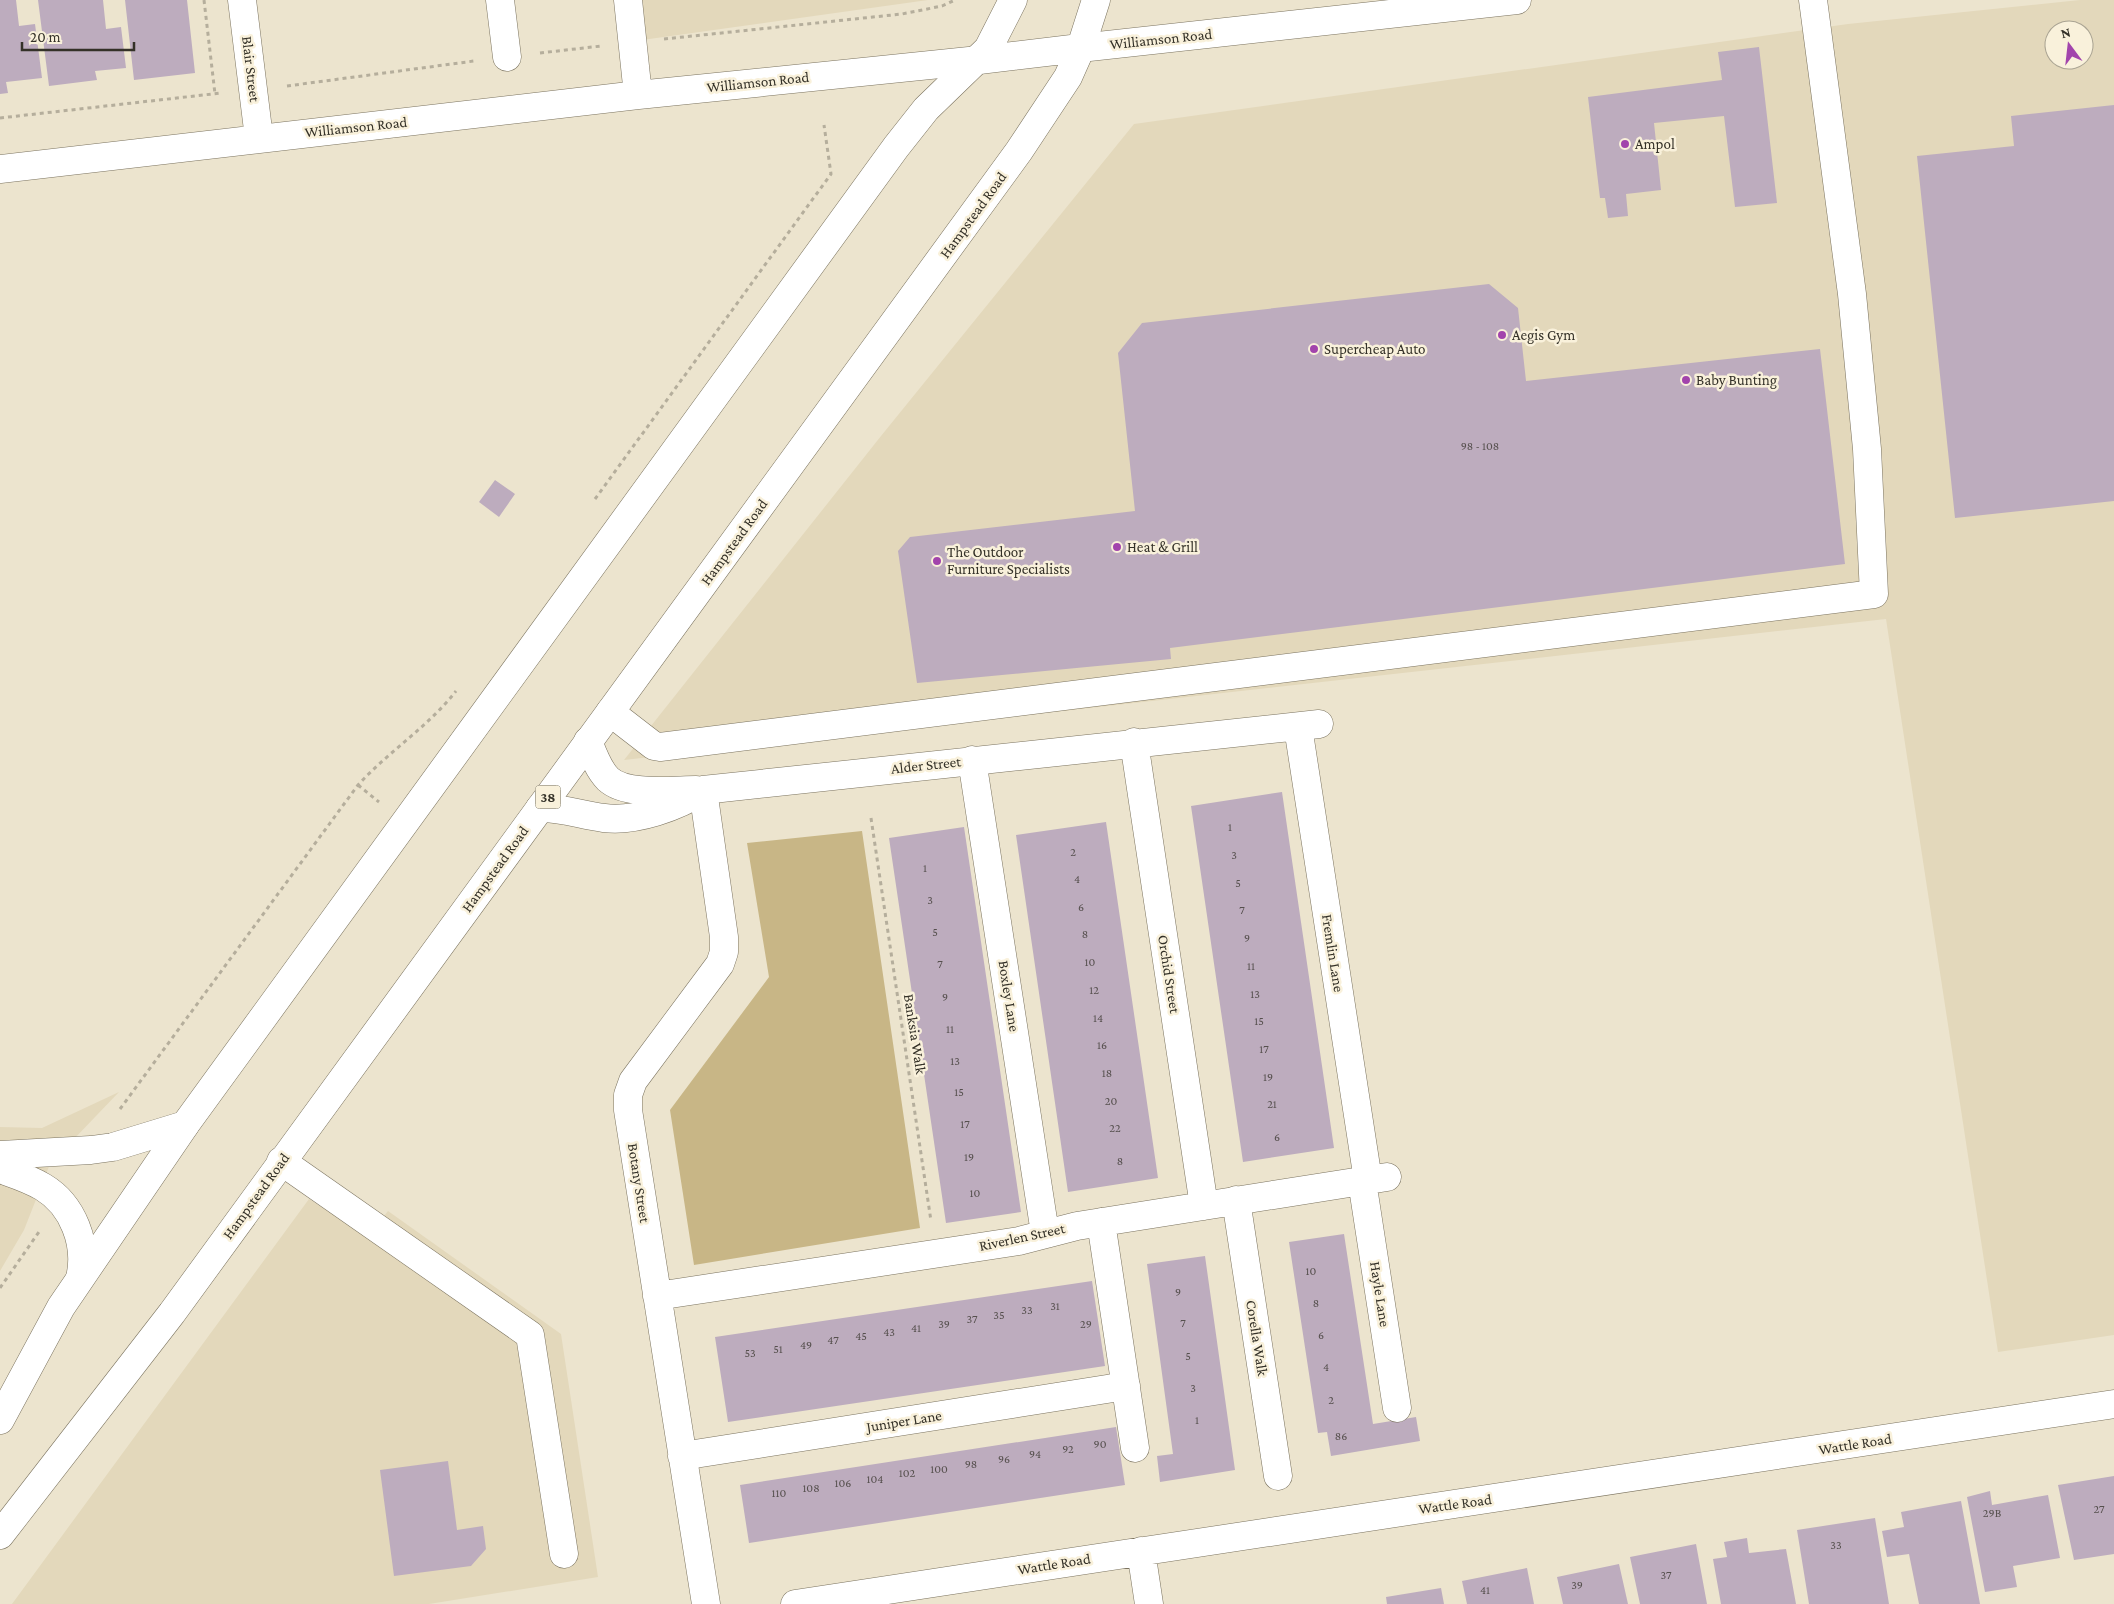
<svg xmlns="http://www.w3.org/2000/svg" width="2114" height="1604" font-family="'Crimson Pro',serif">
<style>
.built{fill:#e3d8bb;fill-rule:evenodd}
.green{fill:#c8b686}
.building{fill:#bdacbe}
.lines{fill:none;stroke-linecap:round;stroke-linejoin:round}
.minor-casing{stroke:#7b735f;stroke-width:29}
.major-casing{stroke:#7b735f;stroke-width:29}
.path{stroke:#b5ae9c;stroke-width:3;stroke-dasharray:4 4;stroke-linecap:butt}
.minor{stroke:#fff;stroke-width:28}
.major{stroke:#fff;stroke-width:28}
.poi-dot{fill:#a244ac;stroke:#f9f1db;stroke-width:2}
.labels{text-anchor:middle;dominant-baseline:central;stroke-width:5;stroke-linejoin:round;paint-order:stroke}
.number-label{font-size:12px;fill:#56504e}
.shield{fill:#f9f1db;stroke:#6f6b5e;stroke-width:1}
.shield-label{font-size:14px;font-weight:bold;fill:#343128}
.street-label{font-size:15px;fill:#343128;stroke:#f9f1db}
.poi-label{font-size:15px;fill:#343128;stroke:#f9f1db;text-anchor:start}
</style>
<rect width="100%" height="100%" fill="#ece4ce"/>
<path class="built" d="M638,0H928L642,40Z
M2080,0H2114V1335L1998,1352L1886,619L624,760L881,436L1134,124L1848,24ZM2054,30H2084V60H2054Z
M119,1092L50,1164L24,1230L0,1271V1127L42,1128Z
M309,1199L368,1237L388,1211L561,1334L598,1577L429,1604H12Z"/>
<path class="green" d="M862,831L920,1228L694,1265L670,1110L769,977L747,843Z"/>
<path class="building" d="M0,0H16L19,26L35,24L42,78L6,82L8,93L0,94Z
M38,0H103L106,29L121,27L126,68L95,71L97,80L49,86Z
M125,0H187L195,73L134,80Z
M1759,47L1777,203L1735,207L1724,116L1654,123L1661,190L1626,194L1628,216L1608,218L1605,198H1600L1588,97L1722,80L1718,52Z
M2114,105V501L1955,518L1917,156L2014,146L2011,116Z
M1489,284L1518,308L1526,381L1820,349L1845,564L1170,648L1171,659L917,683L898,551L910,537L1135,511L1118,353L1142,323Z
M495,480L515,494L499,517L479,502Z
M1282,792L1334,1148L1243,1162L1191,806Z
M1106,822L1158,1178L1068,1192L1016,835Z
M964,827L1021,1212L946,1223L889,838Z
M1344,1234L1373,1424L1416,1417L1420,1441L1331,1456L1327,1432L1318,1433L1289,1242Z
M1205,1256L1235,1470L1160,1482L1157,1456L1173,1454L1147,1264Z
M1092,1281L1105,1366L728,1422L715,1337Z
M1116,1427L1125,1485L749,1543L740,1485Z
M448,1461L457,1530L483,1526L486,1549L471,1566L394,1576L380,1470Z
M2114,1476V1554L2074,1560L2058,1485Z
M1990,1491L1992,1505L2048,1495L2060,1558L2013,1566L2017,1587L1985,1592L1967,1497Z
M1961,1501L1980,1604H1919L1909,1554L1887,1557L1882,1531L1904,1527L1901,1512Z
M1875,1518L1889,1604H1809L1797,1530Z
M1747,1538L1749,1553L1786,1549L1796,1604H1721L1713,1559L1727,1557L1724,1542Z
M1696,1544L1707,1604H1640L1630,1557Z
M1619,1564L1628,1604H1563L1557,1577Z
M1527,1568L1534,1604H1467L1462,1581Z
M1441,1588L1444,1604H1387L1386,1597Z"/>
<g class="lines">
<g class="minor-casing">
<path id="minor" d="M242,0L259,138
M500,0L507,57
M628,0L638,95
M1080,48L1517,0
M0,169L638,95L979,60
M610,712L654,746L660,747L1874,594L1867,449L1852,294L1813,0
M1298,727L1368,1180
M588,741C593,754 598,769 608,779C626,796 673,790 696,790
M1134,742L1204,1206
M972,760L1045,1233
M703,790L724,937V952L720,964L633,1081L628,1095V1110L706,1604
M540,808C563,808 581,815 604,818C635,822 678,807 703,790L1319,724
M0,1155L91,1150L113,1147L185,1125
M281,1161L530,1335L564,1554
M0,1169C14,1174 30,1179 43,1187C73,1205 88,1244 80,1278
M1362,1181L1397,1408
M1236,1200L1278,1476
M1101,1222L1135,1448
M657,1296L1019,1241L1077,1226L1387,1177
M682,1456L1126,1386
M1141,1551L1149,1604
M795,1604L2114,1404"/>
</g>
<g class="major-casing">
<path id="major" d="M979,60L1080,48
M0,1420L61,1307L185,1125L896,147L926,109L988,49L1013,0
M0,1535L172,1313L1019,151L1068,77L1080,50L1096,0"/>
</g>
<path class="path" d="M204,0L215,94
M664,39L902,14L942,6L955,0
M540,53L601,46
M287,86L474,61
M0,118L221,93
M595,499L831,174L824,125
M358,785L379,802
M871,818L931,1221
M120,1109L358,785C389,751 428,727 456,691
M0,1288L41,1229"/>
<use href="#minor" class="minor"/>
<use href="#major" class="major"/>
</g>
<g class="poi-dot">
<circle cx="1625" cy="144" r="5"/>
<circle cx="1502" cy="335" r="5"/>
<circle cx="1314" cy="349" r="5"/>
<circle cx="1686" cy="380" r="5"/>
<circle cx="1117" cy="547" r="5"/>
<circle cx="937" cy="561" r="5"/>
</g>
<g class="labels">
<g class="number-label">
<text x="1480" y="446">98 - 108</text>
<text x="1230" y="827">1</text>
<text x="1073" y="852">2</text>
<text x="1234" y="855">3</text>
<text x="925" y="868">1</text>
<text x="1077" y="879">4</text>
<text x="1238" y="883">5</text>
<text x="930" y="900">3</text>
<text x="1081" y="907">6</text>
<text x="1242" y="910">7</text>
<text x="935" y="932">5</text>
<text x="1085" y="934">8</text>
<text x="1247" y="938">9</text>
<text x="1090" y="962">10</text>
<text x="940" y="964">7</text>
<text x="1251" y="966">11</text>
<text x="1094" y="990">12</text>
<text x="1255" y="994">13</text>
<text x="945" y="997">9</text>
<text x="1098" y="1018">14</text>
<text x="1259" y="1021">15</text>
<text x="950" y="1029">11</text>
<text x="1102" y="1045">16</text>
<text x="1264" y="1049">17</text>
<text x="955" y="1061">13</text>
<text x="1107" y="1073">18</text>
<text x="1268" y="1077">19</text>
<text x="959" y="1092">15</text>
<text x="1111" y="1101">20</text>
<text x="1272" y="1104">21</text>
<text x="965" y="1124">17</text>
<text x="1115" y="1128">22</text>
<text x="1277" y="1137">6</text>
<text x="969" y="1157">19</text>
<text x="1120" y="1161">8</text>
<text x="975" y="1193">10</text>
<text x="1311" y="1271">10</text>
<text x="1178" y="1292">9</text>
<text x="1316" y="1303">8</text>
<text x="1055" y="1306">31</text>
<text x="1027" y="1310">33</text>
<text x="999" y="1315">35</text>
<text x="972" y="1319">37</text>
<text x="1183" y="1323">7</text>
<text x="944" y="1324">39</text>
<text x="1086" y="1324">29</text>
<text x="916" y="1328">41</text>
<text x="889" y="1332">43</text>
<text x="1321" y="1335">6</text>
<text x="861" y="1336">45</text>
<text x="833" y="1340">47</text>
<text x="806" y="1345">49</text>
<text x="778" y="1349">51</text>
<text x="750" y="1353">53</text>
<text x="1188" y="1356">5</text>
<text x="1326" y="1367">4</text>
<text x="1193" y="1388">3</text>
<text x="1331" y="1400">2</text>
<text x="1197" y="1420">1</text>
<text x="1341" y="1436">86</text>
<text x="1100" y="1444">90</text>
<text x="1068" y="1449">92</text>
<text x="1035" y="1454">94</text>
<text x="1004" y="1459">96</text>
<text x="971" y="1464">98</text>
<text x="939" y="1469">100</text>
<text x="907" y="1473">102</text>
<text x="875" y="1479">104</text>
<text x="843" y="1483">106</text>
<text x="811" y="1488">108</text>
<text x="779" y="1493">110</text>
<text x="2099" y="1509">27</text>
<text x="1992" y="1513">29B</text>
<text x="1836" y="1545">33</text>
<text x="1666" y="1575">37</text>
<text x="1577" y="1585">39</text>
<text x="1485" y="1590">41</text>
</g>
<rect class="shield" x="535.5" y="785.5" width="25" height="23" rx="4"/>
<g class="shield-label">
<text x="548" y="797">38</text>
</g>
<g class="street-label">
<text transform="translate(1161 39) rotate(-6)">Williamson Road</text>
<text transform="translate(251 69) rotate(83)">Blair Street</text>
<text transform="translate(758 82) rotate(-6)">Williamson Road</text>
<text transform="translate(356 127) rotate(-6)">Williamson Road</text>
<text transform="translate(973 215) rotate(-54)">Hampstead Road</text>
<text transform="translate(734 542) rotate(-54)">Hampstead Road</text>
<text transform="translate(926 765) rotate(-6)">Alder Street</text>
<text transform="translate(495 869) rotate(-54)">Hampstead Road</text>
<text transform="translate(1333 953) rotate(81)">Fremlin Lane</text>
<text transform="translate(1169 974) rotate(81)">Orchid Street</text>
<text transform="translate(1009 996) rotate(81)">Boxley Lane</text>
<text transform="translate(915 1034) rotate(81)">Banksia Walk</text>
<text transform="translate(639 1183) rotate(81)">Botany Street</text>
<text transform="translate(256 1196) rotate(-54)">Hampstead Road</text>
<text transform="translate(1022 1237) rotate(-12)">Riverlen Street</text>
<text transform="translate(1380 1294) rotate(81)">Hayle Lane</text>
<text transform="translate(1257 1338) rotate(81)">Corella Walk</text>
<text transform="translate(904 1421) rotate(-9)">Juniper Lane</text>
<text transform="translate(1855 1444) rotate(-9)">Wattle Road</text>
<text transform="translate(1455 1504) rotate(-8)">Wattle Road</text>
<text transform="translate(1054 1564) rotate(-9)">Wattle Road</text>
</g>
<g class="poi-label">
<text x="1635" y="144">Ampol</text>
<text x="1512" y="335">Aegis Gym</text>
<text x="1324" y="349">Supercheap Auto</text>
<text x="1696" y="380">Baby Bunting</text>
<text x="1127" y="547">Heat &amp; Grill</text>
<text x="947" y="552">The Outdoor<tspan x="947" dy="17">Furniture Specialists</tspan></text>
</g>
</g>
<g transform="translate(2069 45) rotate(345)"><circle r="24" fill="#f9f1db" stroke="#aaa493"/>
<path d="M0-4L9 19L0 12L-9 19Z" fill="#a244ac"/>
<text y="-8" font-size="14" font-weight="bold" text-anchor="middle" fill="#343128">N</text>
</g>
<path d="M22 42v8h112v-8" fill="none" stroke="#343128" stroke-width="2.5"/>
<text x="30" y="42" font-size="15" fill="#343128" stroke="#f9f1db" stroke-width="4" paint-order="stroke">20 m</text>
</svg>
